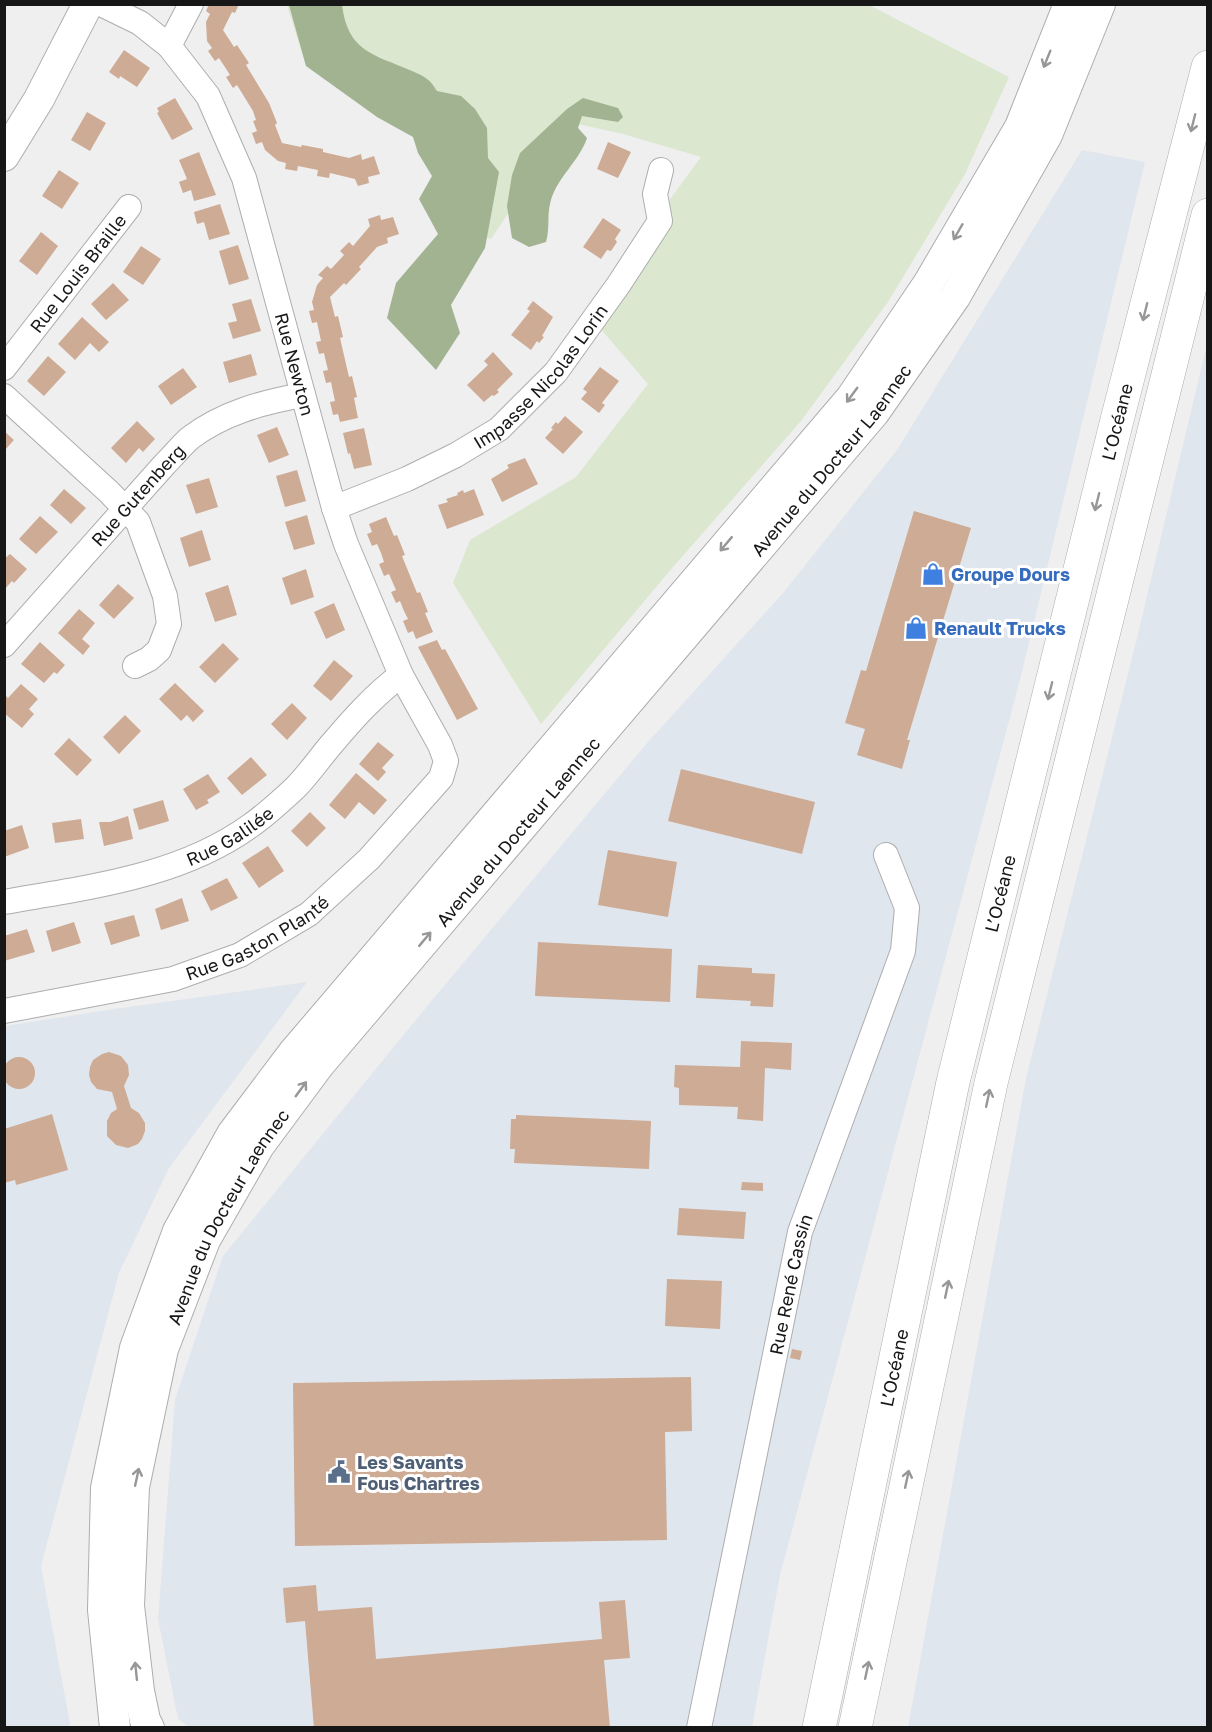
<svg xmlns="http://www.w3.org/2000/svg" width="1212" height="1732" font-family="'Golos Text',sans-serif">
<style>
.built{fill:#e0e6ed}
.green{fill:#dbe7cf}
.forest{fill:#a2b392}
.building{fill:#cdab95}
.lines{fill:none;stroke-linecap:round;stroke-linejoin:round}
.minor-casing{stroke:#acadae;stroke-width:26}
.major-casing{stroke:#acadae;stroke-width:32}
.highway-casing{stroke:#acadae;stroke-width:34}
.minor{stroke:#fff;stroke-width:24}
.major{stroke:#fff;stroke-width:30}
.highway{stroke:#fff;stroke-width:33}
.oneway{stroke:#979797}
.labels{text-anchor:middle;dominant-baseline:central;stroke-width:6;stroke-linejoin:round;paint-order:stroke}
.street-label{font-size:18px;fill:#171718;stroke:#fff}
.shop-label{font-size:18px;font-weight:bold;fill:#366cbe;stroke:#fff;text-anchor:start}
.service-label{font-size:18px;font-weight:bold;fill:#4e5e75;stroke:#fff;text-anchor:start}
</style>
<rect width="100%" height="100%" fill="#efeff0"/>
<path class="built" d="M1082,150L1145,162L1020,680L780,1575L752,1727L190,1728L178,1719L158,1619L175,1400L223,1256L433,999L648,742L783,593L897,450Z
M1207,344V1727H908L1026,1078L1136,642Z
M307,982L169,1168L119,1273L41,1566L70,1724L69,1727L5,1728V1026L114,1009Z"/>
<path class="green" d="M287,5H869L1009,77L965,174L888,302L801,421L673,567L541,724L453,583L470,540L576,477L648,384L587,313L701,157L623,134L569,122L491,239L447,226L419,133L306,66Z"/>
<path class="forest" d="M289,5H342C348,52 373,54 412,71C425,77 429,78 437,91L461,96L475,109L487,128L488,158L499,172L485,248L451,305L460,333L436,370L387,318L396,283L438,234L419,199L432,176L418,153L413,137L377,117L306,66Z
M583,98L618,108L623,117L618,122L582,116L578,128L587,138C579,162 555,179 550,204C547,217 550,228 546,242L529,247L512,238L507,206L512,175L520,153L567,109Z"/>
<path class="building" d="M209,4H239L235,13L232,12L223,30L234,47L237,45L249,63L246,65L269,103L277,123L275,125L282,143L301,147L302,145L323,149V152L349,158L361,154L362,160L374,156L380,174L368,177L369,183L358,186L355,179L330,173L329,178L317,176L318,170L298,166L297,171L285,169L286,163L278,161L265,150L262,142L256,144L252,133L257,131L253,121L256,120L253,111L237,85L233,88L226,77L230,75L219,58L215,61L208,51L212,48L207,41L206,22L210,14L206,11Z
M124,50L150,68L137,87L120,76L119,79L109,72Z
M175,98L193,129L172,140L157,113L159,112L157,108Z
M87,112L106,123L90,151L71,140Z
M608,142L631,152L618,178L597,169Z
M199,152L216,195L194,201L191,190L183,193L179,182L187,179L179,160Z
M59,170L79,183L62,209L42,196Z
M220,204L230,234L209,240L204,222L197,224L194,212Z
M380,215L381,220L393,217L399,234L387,238L388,243L377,247L359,267L361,269L346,285L344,283L330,297L335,317L338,316L343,337L340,338L349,377L352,376L357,397L354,398L358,418L340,422L338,414L333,415L330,402L335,401L333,392L331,382L326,383L323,371L328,370L326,362L324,353L319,354L316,342L321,341L317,322L312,323L309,311L314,310L312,302L317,285L323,278L318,275L327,266L331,269L344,255L340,251L349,242L353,246L370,226L368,219Z
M603,218L621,230L615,239L617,242L611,251L607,250L601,259L583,247Z
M41,232L58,246L37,275L19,261Z
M238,245L249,279L229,285L219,251Z
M141,246L161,259L143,285L123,272Z
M113,283L129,300L106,320L91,304Z
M251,299L261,331L233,339L228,323L237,321L232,304Z
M533,301L553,317L542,336L544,337L539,343L537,341L531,350L511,335L530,311L527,309Z
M82,317L109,342L99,352L90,343L75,360L58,344Z
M493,352L513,374L497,390L499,392L494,396L492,395L484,402L467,385L488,365L484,361Z
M251,354L257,375L229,383L223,362Z
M48,356L66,372L44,396L27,381Z
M600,367L619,381L602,403L605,405L599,413L581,399L587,392L583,389Z
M183,368L197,387L171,405L158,386Z
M565,416L583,432L563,454L545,438L553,429L551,428L556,422L558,424Z
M137,421L155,439L143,452L139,448L126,463L111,448Z
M277,427L289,455L269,463L257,435Z
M364,428L372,465L354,469L350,453L348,454L343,433Z
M4,431L14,440L4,451Z
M525,458L538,484L502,502L491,479L509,468L507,465Z
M297,470L306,501L285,507L276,476Z
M209,478L218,507L196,514L186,485Z
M64,489L86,508L71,524L50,505Z
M474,489L484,515L447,529L438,505L448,502L446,499L458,495L457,493L463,490L464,493Z
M914,511L971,528L907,740H910L902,769L857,755L865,729L845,723L861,670L866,671Z
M307,515L315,544L294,550L285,522Z
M40,516L58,532L36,554L19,539Z
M386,517L394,536L397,535L405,555L402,556L417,593L420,592L428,612L425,613L433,632L416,639L413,631L408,633L403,621L408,619L404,611L400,601L396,603L391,592L396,590L389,574L384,576L379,564L384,562L381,553L377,544L372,546L367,534L372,532L369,524Z
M202,530L211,560L189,567L180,538Z
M10,554L27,569L14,583L12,581L4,590V559Z
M306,569L314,597L291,605L282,578Z
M118,584L134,598L114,619L99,605Z
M228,585L237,615L215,622L205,593Z
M334,603L345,630L326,639L314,612Z
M79,609L95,623L82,639L90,646L83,655L58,633Z
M437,640L442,650L445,649L478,709L457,720L418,647Z
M40,642L65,665L57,674L54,672L44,683L21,664Z
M223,643L239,659L215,683L199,667Z
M334,660L353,676L331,701L313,686Z
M175,683L204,711L193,722L187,715L181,721L159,699Z
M21,684L38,699L29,709L34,714L22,728L4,713V694L8,698Z
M292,703L307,718L287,740L271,724Z
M125,715L141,731L119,754L103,737Z
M69,738L92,760L77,776L54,754Z
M378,742L394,755L382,768L386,772L378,781L359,764Z
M251,757L267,775L242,795L227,778Z
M681,769L815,802L802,854L668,821Z
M356,773L387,800L374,815L359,802L345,819L329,805Z
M208,774L220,792L207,800L209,803L196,810L183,789Z
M163,800L169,821L139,830L133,809Z
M310,812L326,828L307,847L291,831Z
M128,816L133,839L104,846L99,822H110Z
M81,819L84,839L55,843L52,823Z
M22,825L29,848L4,857V831Z
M268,846L284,871L259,888L242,863Z
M608,850L677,862L668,917L598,905Z
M227,878L238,898L211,911L201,891Z
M182,898L189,921L161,930L155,909Z
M134,915L140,936L111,945L104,923Z
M74,922L81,943L52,952L46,931Z
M27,929L35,952L4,961V936Z
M538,942L672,949L670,1002L535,996Z
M698,965L752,968V973L775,974L773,1007L750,1006L751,1001L696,998Z
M741,1041L792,1043L791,1070L765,1068L763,1121L737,1119L738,1107L679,1105V1088L674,1087L675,1065L740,1067Z
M109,1052L121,1056L128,1065L129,1075L124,1086L131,1108L139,1113L145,1123V1131L142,1139L138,1144L128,1148L116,1145L107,1136V1121L111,1113L117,1109L112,1092L97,1089L91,1082L89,1075L90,1067L93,1060L102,1054Z
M3 1073a16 16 0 1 1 32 0a16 16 0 1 1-32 0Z
M52,1114L68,1170L16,1185L15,1180L4,1183V1129Z
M516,1115L651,1121L649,1169L514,1163L515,1149H510L511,1119H516Z
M742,1182L763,1183V1191L741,1190Z
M679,1208L746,1212L744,1239L677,1235Z
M667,1279L722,1281L720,1329L665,1326Z
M792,1349L802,1351L800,1360L790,1358Z
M691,1377L692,1431L665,1432L667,1540L295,1546L293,1383Z
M316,1585L318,1611L372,1607L376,1659L602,1639L599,1602L625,1600L630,1658L604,1660L610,1728H314L305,1621L286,1623L283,1588Z"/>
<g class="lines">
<g class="minor-casing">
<g id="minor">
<path d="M169,46L191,4"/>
<path id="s1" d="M4,368L129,207"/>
<path d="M4,396L109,492L138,522L165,596L169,624L159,650L149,659L135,666"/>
<path id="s2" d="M334,508L407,479L456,455L499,429L556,372L619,284L660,221L655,194L661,170"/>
<path id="s3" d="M4,645L164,465C173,456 181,446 190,438C223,413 263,402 303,395"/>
<path id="s4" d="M4,902C89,887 179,877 250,826C266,815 281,801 295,788C308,775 319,759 330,746C352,720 374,695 401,675"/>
<path id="s5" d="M4,1011L173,979L240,955L309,914L369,859L441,778L446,761L440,745L401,675L346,544L334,508L244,178L208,96L169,46L140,23L101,4"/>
<path id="s6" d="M699,1728L800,1232L903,951L907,908L886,855"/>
</g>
</g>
<g class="major-casing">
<g id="major">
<path d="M4,156L39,99L88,4"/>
<path d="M115,1728L103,1610L106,1488L135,1348L178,1231L232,1134L293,1053L851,398L928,284L1020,127L1069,4"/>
<path id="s7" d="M149,1728L145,1720L139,1691L129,1606L134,1487L163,1349L205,1240L259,1146L319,1065L874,413L955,297L1047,135L1100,4"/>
</g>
</g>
<g class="highway-casing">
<g id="highway">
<path id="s8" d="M819,1728L953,1082L1117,420L1208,67"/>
<path d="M855,1728L991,1083L1208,215"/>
</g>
</g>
<use href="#minor" class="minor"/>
<use href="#major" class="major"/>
<use href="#highway" class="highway"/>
</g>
<defs><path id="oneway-shaft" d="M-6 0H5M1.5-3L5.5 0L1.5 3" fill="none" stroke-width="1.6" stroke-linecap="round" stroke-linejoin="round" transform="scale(1.5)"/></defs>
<g class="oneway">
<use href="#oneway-shaft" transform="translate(1047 59) rotate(112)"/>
<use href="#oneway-shaft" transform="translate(1193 123) rotate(104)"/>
<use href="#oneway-shaft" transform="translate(958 232) rotate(120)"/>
<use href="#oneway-shaft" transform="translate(1145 312) rotate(104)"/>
<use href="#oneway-shaft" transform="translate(852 395) rotate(126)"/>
<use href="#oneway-shaft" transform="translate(1097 502) rotate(104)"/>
<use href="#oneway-shaft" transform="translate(726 544) rotate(130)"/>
<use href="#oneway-shaft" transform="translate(1050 691) rotate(104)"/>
<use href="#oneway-shaft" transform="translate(425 939) rotate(-50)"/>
<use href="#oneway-shaft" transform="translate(301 1089) rotate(-54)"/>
<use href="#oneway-shaft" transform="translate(988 1098) rotate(-78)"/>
<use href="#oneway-shaft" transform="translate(947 1289) rotate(-78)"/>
<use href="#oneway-shaft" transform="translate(137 1477) rotate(-78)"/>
<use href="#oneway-shaft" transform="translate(907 1479) rotate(-78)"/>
<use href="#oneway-shaft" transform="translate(867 1670) rotate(-78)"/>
<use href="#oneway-shaft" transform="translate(136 1671) rotate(-96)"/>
</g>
<defs>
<g id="shop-bare" transform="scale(1.8)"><path d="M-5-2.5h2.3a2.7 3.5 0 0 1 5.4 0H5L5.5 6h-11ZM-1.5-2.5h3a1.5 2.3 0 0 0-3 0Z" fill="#3f7fe0" stroke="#fff" stroke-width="2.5" paint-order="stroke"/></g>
<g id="civic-bare" transform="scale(1.8)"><path d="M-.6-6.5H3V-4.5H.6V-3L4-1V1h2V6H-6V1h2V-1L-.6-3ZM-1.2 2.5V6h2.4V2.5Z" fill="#5c6f8a" stroke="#fff" stroke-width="2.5" paint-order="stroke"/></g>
</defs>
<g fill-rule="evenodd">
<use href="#shop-bare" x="933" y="574"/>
<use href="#shop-bare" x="916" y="628"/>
<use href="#civic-bare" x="339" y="1472"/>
</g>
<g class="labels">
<g class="street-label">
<text stroke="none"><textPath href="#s1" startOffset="120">Rue Louis Braille</textPath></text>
<text transform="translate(295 364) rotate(75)">Rue Newton</text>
<text stroke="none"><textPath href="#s2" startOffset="250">Impasse Nicolas Lorin</textPath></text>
<text stroke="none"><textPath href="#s8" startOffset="1340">L’Océane</textPath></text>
<text stroke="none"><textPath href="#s7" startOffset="1503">Avenue du Docteur Laennec</textPath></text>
<text stroke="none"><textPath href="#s3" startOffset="201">Rue Gutenberg</textPath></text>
<text stroke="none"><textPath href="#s7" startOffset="1017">Avenue du Docteur Laennec</textPath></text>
<text stroke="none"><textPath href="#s4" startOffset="237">Rue Galilée</textPath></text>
<text stroke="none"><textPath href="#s8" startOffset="854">L’Océane</textPath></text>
<text stroke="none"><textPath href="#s5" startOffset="266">Rue Gaston Planté</textPath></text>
<text stroke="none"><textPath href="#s7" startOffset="532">Avenue du Docteur Laennec</textPath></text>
<text stroke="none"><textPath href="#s6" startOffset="453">Rue René Cassin</textPath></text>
<text stroke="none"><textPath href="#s8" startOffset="368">L’Océane</textPath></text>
</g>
<g class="shop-label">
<text x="951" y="574">Groupe Dours</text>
<text x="934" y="628">Renault Trucks</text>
</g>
<g class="service-label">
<text x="357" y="1462">Les Savants<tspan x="357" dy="21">Fous Chartres</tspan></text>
</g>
</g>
<rect width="1212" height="1732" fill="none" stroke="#171718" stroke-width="12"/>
</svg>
